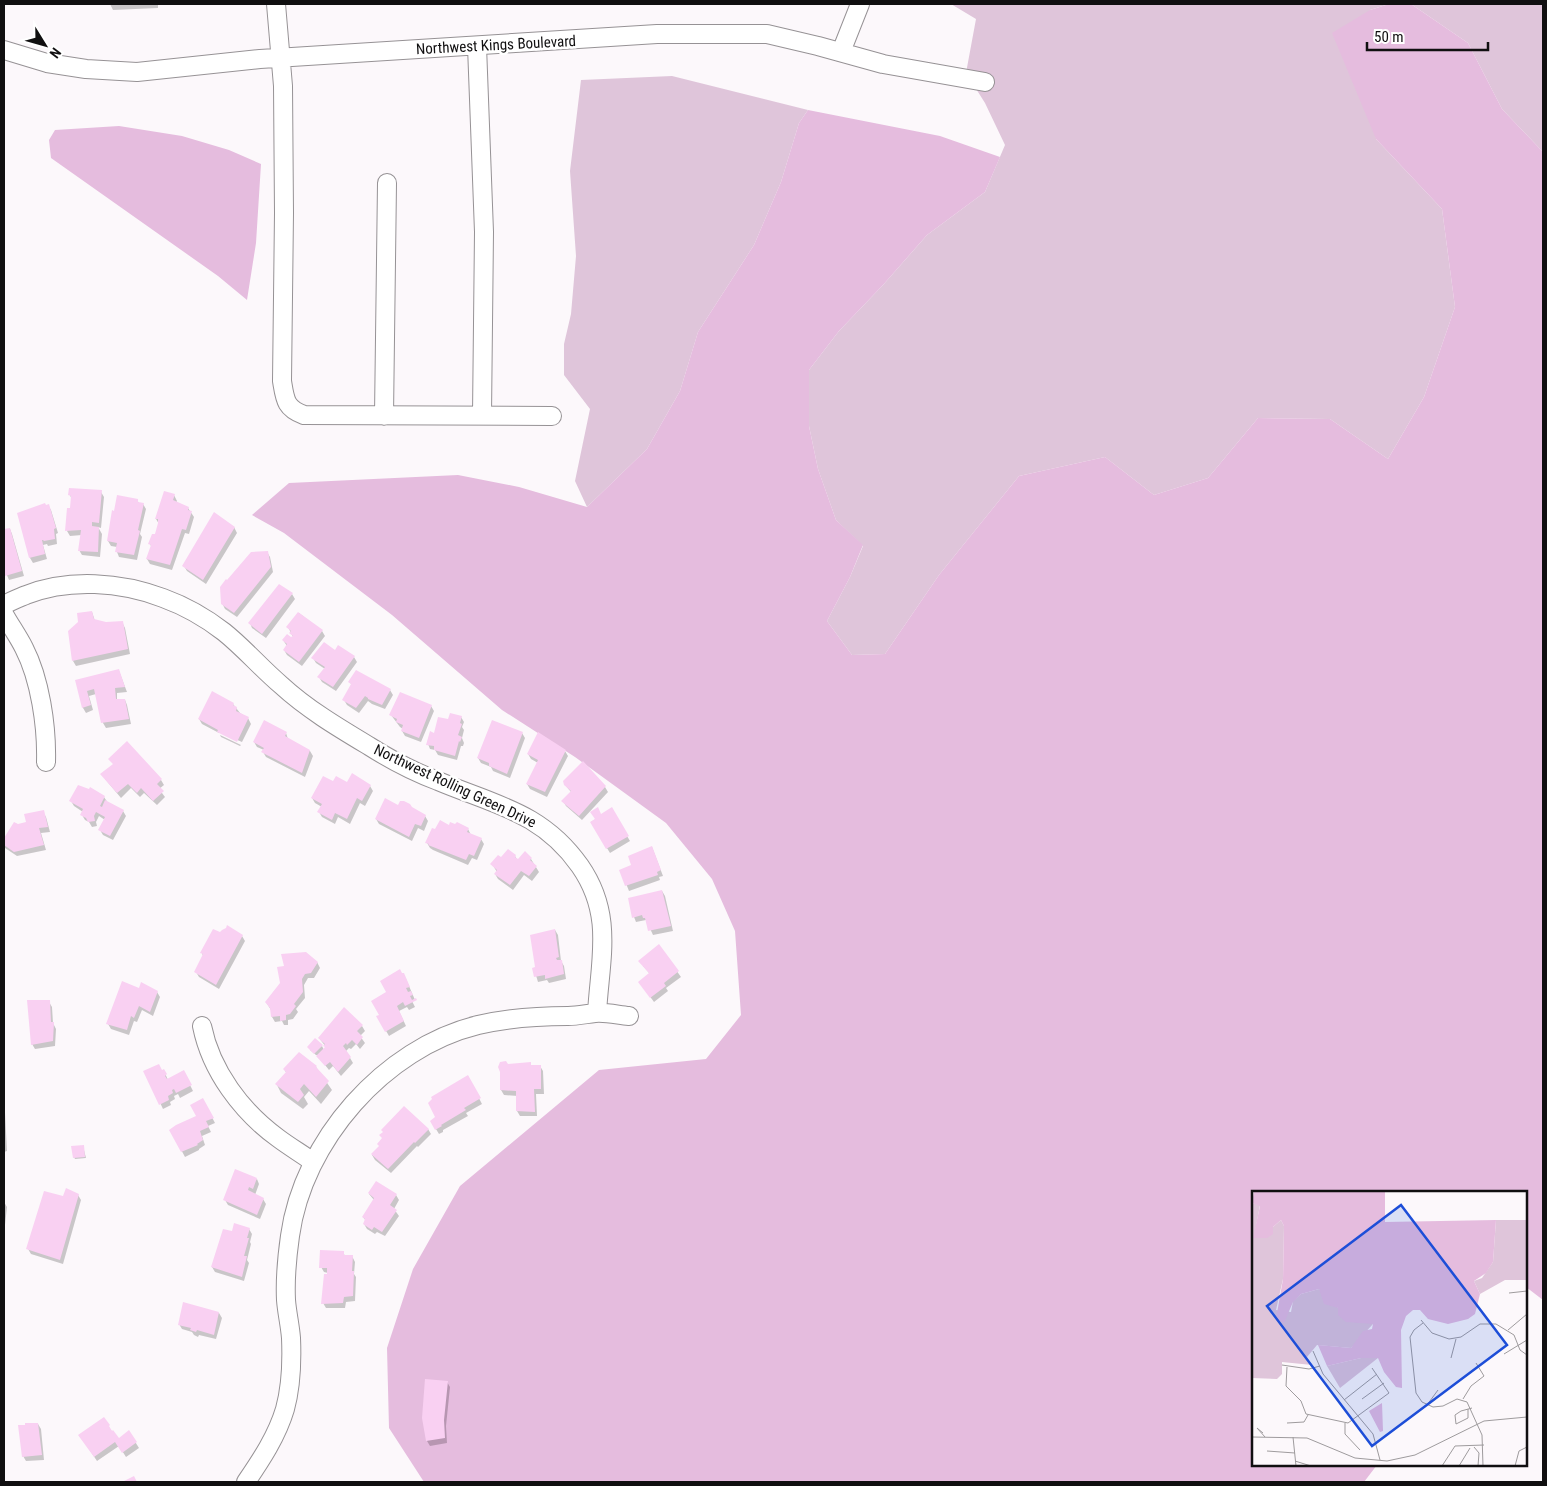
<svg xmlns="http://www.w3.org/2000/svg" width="1547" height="1486" font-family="'Roboto Condensed',sans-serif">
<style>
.green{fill:#dfc5da}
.forest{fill:#e5bcde}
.shadow{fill:#0003}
.building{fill:#f9d0f2}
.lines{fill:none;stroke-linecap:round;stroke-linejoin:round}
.minor-casing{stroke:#969295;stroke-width:20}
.minor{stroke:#fff;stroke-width:18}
.labels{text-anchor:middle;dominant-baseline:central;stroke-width:5;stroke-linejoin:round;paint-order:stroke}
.street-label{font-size:15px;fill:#100f10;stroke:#fff}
.inset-road{fill:none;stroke:#9e9b9d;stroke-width:1}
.view{fill:#1d4ed8;fill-opacity:0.15;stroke:#1d4ed8;stroke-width:2.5}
.inset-edge{fill:none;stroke:#100f10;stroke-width:2.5}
</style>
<rect width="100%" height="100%" fill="#fcf8fb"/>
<path class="green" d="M951,4H1389L1370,10L1376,139L1442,209L1455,307L1424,397L1388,459L1330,419L1258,418L1208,478L1154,495L1105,457L1019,476L939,575L885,654L852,655L827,621L850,577L863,546L836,520L818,469L809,426V370L839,331L883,285L927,235L985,192L1005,145L985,103L966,73L976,19Z
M1411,4H1543V152L1502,109L1468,43Z
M672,76L808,110L799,123L781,182L754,245L698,332L680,391L647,449L587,507L575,481L590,409L564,375V344L571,314L576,256L570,171L581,80Z"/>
<path class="forest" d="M1389,4H1411L1468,43L1502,109L1543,152V1300L1526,1287V1192H1253V1465H1377L1364,1482H424L389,1428L387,1348L413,1269L460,1186L599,1070L706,1059L741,1015L735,931L712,879L666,823L575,757L502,710L392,615L284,533L252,515L289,483L458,475L519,487L587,507L647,449L680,391L698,332L754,245L781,182L799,123L808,110L940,136L1000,157L985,192L927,235L883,285L839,331L809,370V426L818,469L836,520L863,545L850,577L827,621L852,655L885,654L939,575L1019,476L1105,457L1154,495L1208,478L1258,418L1330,419L1388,459L1424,397L1455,307L1442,209L1376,139L1332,33L1370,10Z
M119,126L182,136L229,150L261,164L256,243L247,300L218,276L51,158L49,140L55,130Z"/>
<path class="shadow" d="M110,4H158V8L113,10Z
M101,492L104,497L101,528L98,527L102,534L100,557L82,555L79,550L82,535L70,536L67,531L72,500L70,495Z
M174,495L177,501L176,503L188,508L194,517L189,534L185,533L172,570L150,564L147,559L152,548L150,544L155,536L159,524L156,519Z
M137,500L139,503L143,504L146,509L140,534L142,537L137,560L119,557L117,552V547L111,546L108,541Z
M48,505L51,510L58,533L56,534L57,544L48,546L47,544L43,545L47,559L33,563L30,558L46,506Z
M234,527L237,533L206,584L187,571L184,566Z
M10,529L12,534L24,576L9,580L4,568V530Z
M267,552L270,557L273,572L237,617L225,609L222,603Z
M292,594L295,599L266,638L252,628L250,623Z
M92,612L95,621L105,624L122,622L125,628L130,654L76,666L73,661Z
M299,613L322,631L325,636L302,666L287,655L284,650L287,646L283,640L292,639L293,637L288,627Z
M354,657L357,662L336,691L322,682L319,677L325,669L316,663L313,658Z
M119,671L127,692L117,693V700H125L127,705L131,724L106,728L103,723L96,694L89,696L93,710L86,713L83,708L77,681Z
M350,682L390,690L393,695L385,709L372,704L368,701L359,713L347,705L344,700L352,686Z
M233,704L240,713L248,718L251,724L242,742L219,732V733L202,724L199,719Z
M431,706L434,711L421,742L405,736L402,731L403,729L400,727L391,715Z
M461,717L464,722L462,727L464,730L462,738L464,743L463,746H461L457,760L438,755L435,750L430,749L428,744L435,734L449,721Z
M286,733L288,739L310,751L313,756L305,777L266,757L263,752L264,750L257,747L254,742Z
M522,733L525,738L510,778L493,771L491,767L481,763L478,758Z
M220,735L241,745L240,746L221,737Z
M565,751L568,756L547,797L530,789L527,784L538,763L531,759L528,754Z
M110,759L161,780L164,785L159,789L165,797L157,805L144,793L140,797L131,788L121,798L105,779L114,765Z
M334,783L370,786L373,791L365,806L360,803L350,824L338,817L335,824L322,817L319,812L322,807L315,803L312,798Z
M565,785L605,787L608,792L582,820L566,806L563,801L571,792Z
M104,797L108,803L123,811L126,816L113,840L103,835L100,830L105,820L99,816L96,822L97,826L92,827L89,822L85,820L82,815L83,812L74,806L71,801Z
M399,807L425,816L428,821L424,831L418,828L412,841L379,824L376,819Z
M611,809L630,841L610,853L591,822Z
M43,812L46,817L50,832L41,833L46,850L17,856L5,848L4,840L15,823L18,825L28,823Z
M450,826L468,829L471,835L481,839L484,844L477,860L472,858L468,865L433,850L430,848L427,843L435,831Z
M652,847L663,876L659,877L660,880L629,891L621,871L633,866Z
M515,856L518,861L531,859L539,872L532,881L524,875L513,890L498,879L495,874L497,872L492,864L502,859Z
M662,891L665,896L673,931L653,935L646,920L636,922L634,917Z
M555,930L558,935L561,961L564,966L566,979L549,983L547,980L538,982L534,969L537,968Z
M220,934L242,936L245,941L219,989L199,977L196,972L203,956L202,953Z
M659,946L681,977L666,988L668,991L654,1002L643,987L650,974L643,966Z
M317,962L320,968L314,978H308L304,985L305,998L296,1009L298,1012L293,1019L288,1020V1025H284L282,1021L275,1022L272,1017L271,1010L266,1002Z
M406,979L415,1000L412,1001L415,1007L409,1010L407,1007L399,1011L406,1026L389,1036L378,1017L380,1016L388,993Z
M140,989L157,992L160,997L153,1016L142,1010L137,1022L134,1021L129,1035L111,1029L108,1024Z
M49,1002L52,1007L53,1023L56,1029L55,1046L35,1049L32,1044Z
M362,1026L365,1031L360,1036L365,1043L360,1049L356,1044L351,1049L349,1048L346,1051L353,1063L341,1076L333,1066L329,1070L317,1055H316L310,1050L322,1046L324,1050L326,1047L319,1038Z
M530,1063L532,1067L540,1066L543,1071L544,1094H536L537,1116H520L517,1111L518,1096L504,1095L501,1090Z
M316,1067L332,1090L321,1104L309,1091L304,1097L308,1104L303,1109L281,1093L277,1085L287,1074L284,1069Z
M145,1071H164L168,1080L183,1071L193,1091L180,1098L178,1094L174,1096L175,1099L170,1102L171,1105L163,1109Z
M468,1077L482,1104L466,1113L468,1116L443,1130V1132L439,1134L431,1121L437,1118Z
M4,1093L7,1151L4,1152Z
M203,1100L215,1123L208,1126L211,1132L202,1136L205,1145L199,1149V1150L185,1157L171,1131L198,1117Z
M428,1129L431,1134L418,1147L417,1146L391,1173L375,1160L372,1155Z
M83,1146L86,1158L75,1159L74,1157Z
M257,1179L259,1184L255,1195L263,1199L266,1204L260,1219L228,1205L225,1200Z
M376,1183L396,1195L399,1200L394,1209L399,1216L385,1236L377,1232L375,1234L367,1229L364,1224L366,1221L363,1217L374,1200L369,1194Z
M78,1195L81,1200L63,1264L31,1254L28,1249L64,1197Z
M4,1202L7,1207L4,1234Z
M249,1229L252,1234L250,1242L251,1244L247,1260L249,1263L244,1281L215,1272L212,1267L232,1232Z
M343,1252L345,1256H352L355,1262L354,1274L356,1277L355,1301L346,1302L345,1308H326L323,1303L328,1273L324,1272L321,1267Z
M219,1313L222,1318L216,1339L199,1335L198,1337L194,1335L192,1332L182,1329L179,1324Z
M447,1382L450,1387L446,1426L447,1443L430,1446L427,1441Z
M103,1419L118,1440L129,1432L139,1448L126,1457L119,1446L97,1461L83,1440Z
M38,1424L41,1429L44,1460L26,1461L23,1456Z"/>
<path class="building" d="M69,488L102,490L99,523L92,522V526L99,527L98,552L78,551L81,530L65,531L67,508H70L71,496L68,495Z
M164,491L175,494L173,500L189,507L188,510L192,511L186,530L182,529L170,565L146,559L151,545L148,544L152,534H155L158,523V519H155Z
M117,495L138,499V502L144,503L138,530L140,531L134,555L115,552L117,543L107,541L112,510L114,511Z
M45,503L46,505L49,504L56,528L54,529L55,539L44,541L43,540H42L45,554L29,558L17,513Z
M214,512L235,527L203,580L182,566Z
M10,528L22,571L5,576L4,529Z
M268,551L271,567L234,613L221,604L220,587L226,579L227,580L251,552Z
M279,584L293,593L262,634L248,623Z
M92,611L94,619L106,622L123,621L128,649L72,661L68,631L78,622L77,613Z
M298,612L323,630L299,662L283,650L287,644L282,640L287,634L291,637L293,636L289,633L291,631L286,627Z
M324,642L335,650L338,645L355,656L333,687L317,677L325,667L311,658Z
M119,669L125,687L115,688L116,699H125L129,719L101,723L94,689L87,691L91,705L82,708L75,680Z
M356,670L391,689L382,705L368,699V698L365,696L356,708L342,700L351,684L348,682Z
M212,691L234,703L233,705L237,707L236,711L249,717L237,742L217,732L218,730L198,719Z
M400,692L432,705L419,738L401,731L403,725L396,722L397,719L389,715Z
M450,713L462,716L460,723L462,724L458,735L462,737L460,742L459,741L455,756L434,750V746L426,745L430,731L434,733L438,717L448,719Z
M264,720L287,732L285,736L310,750L302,773L261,752L264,748L253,742Z
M492,720L523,732L507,774L489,766V763L477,758Z
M538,732L566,750L545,792L526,784L538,760L527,754Z
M127,741L162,779L157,784L164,791L153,801L141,788L137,793L128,784L117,793L100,774L113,764L108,759Z
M583,761L606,786L579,816L561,801L571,791L564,785L563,781Z
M352,773L371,785L362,801L357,798L347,819L335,813L332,820L317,812L322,804L311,798L323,776L333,781L336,776L347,782Z
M78,785L89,789L90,787L105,796L100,806L102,807L105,800L124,810L110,836L98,830L105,817L96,812L94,816L95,821L88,822L86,818L80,815L83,809L69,801Z
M385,798L398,805L400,801H404L410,804L412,807L426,815L421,826L415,824L409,837L375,819Z
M598,807L601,814L612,807L629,836L606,849L590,822L595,819L590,812Z
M44,810L48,827L39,828L44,845L14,852L4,845V838L14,822L18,824L26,822L24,814Z
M440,820L449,825L450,822L455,824L457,822L469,828L467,832L482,838L474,856L469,854L466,860L428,845L429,844L425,843L432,828L435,829Z
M652,846L661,870L657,872L658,875L625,886L619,870L631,865L628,856Z
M508,849L516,855L515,857L518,859L525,851L532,858L530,860L537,866L529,876L521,871L510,885L494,874L497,870L490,864L498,855L501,857Z
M662,890L671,926L648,931L645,918H643L642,915L632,918L628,898Z
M227,925L243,935L216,985L194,972L203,954L200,953L213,929L220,932L222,930L226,928Z
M555,929L559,957L556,958L557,960H562L564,974L545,979V975L534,977L532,968L535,967L530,935Z
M659,944L679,971L664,983L666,986L650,998L638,982L649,973L638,961Z
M306,952L318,962L311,973L305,974L302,979L303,992L294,1004L296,1006L290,1014L286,1015V1020L280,1021V1016L271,1017L270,1008L265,1002L280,983L277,967L284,966L281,954Z
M400,969L402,973H404L410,987L406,988L408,992L411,991L413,995L410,996L412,1000L416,998L417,1000L405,1006L403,1002L397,1006L404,1021L385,1032L376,1016L379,1015L371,1001L386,992L380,981Z
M122,981L139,988L141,982L158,991L150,1012L139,1006L134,1018L131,1016L127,1030L106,1024Z
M27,1000H50L51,1022H54L53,1041L31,1045Z
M344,1007L363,1025L357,1031L363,1037L357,1045L352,1040L347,1045L346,1043L343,1046L351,1057L338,1072L330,1062L325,1066L316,1056L325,1047L323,1046L325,1044L318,1038Z
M315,1038L323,1045L314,1054L307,1047Z
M299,1052L317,1066L316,1067L329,1081L316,1097L304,1084L300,1089L304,1095L298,1102L275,1084L286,1072L283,1069Z
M506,1061L508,1064L531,1062V1065H541V1089H534L535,1112L516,1111V1091L500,1090V1072L498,1067L500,1062Z
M159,1064L162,1070L164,1069L167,1074L165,1076L167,1079L184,1070L192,1085L176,1093L174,1089L172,1090L173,1093L168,1096L169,1100L159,1105L143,1071Z
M468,1075L481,1098L464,1108L466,1110L441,1125L442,1126L435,1130L430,1121L435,1117L428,1103L432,1099L431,1097Z
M203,1098L214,1118L206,1121L209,1127L200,1131L203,1140L197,1144L198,1145L181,1152L169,1130L176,1125L196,1116L190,1105Z
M404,1106L429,1129L415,1143L414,1142L388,1169L371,1154L379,1146L377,1144L382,1138L379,1135L383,1132L381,1130Z
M84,1145L85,1157L73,1158L71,1146Z
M235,1169L257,1178L253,1189L249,1187L248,1190L264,1198L257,1215L223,1200Z
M376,1181L397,1194L390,1205L397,1210L382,1232L374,1227L372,1230L363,1224L365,1219L362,1217L374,1198L368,1193Z
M66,1188L79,1194L60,1260L26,1249L44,1191L63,1196Z
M234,1223L250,1228L247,1238H249L244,1256H247L242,1277L211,1267L223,1229L232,1231Z
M320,1250L344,1251V1255H353L352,1271H354L353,1296L344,1297L343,1303L321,1304L324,1274H327V1268H319Z
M183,1302L219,1312L214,1335L197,1330L196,1332L190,1330L191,1328L178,1325Z
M425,1379L448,1381L444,1420L445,1438L426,1441L422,1418Z
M104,1417L110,1425L109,1426L112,1431L113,1430L119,1438L129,1430L137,1442L122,1453L115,1442L94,1457L78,1435Z
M25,1423H38L42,1455L22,1457L18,1425H25Z
M134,1476L137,1482H122Z"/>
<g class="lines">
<g class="minor-casing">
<path id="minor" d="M276,4L283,86L284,213L282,381C285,399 285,408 304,415L552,416
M477,46L484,232L482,415
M4,50L47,63L86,69L137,72L260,59L657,34H767L818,46L883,64L985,82
M841,52L860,4
M384,416L387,183
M4,605C11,601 19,598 26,595C69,578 121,582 163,598C185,606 206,618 224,632C244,648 261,668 281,685C307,709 339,728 369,746C391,760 414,772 438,781C495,805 542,812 580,866C614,915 600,959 597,1013
M4,614C10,625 18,636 24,648C40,679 47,726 46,762
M202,1026C211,1071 242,1112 278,1138C290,1147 302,1154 313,1162
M246,1482C261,1460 277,1436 285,1409C291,1387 292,1361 291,1338C290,1325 287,1313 286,1300C285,1279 287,1257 290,1236C303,1141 384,1048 478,1025C508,1018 538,1016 568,1016C577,1016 586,1014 595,1013C606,1012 618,1015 629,1016"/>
</g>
<use href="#minor" class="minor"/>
</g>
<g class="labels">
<g class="street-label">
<text transform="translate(496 45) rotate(-3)">Northwest Kings Boulevard</text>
<text transform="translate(455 786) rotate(25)">Northwest Rolling Green Drive</text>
</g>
</g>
<g transform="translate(1252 1191)">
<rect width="275" height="275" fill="#fcf8fb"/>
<path d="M0,12L8,14L3,41L21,36L29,29L32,35L31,88L24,119L39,121L41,110L49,103L67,98L86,117L94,130L119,131L121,133L99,157L65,154L55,166L60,174L30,171V183L25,188L0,187ZM244,29H275V89H253L228,103L222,90L230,87L241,71ZM109,167H126L88,197L75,175Z" fill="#dfc5da"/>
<path d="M2,0H133V31L244,29L241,71L234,82L222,90L228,103L223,123L216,128L196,133L176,128L168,119H161L154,125L149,139L150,197L144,196L132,181L126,167H109L75,175L66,154L99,157L111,140L120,138L121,133L94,131L86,124V117L72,113L67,98L49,103L41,111L32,132L24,128L31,88L32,35L29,29L21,36V43L15,47H1L8,15L0,12ZM130,212L131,240L128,241L117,220Z" fill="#e5bcde"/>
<path class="inset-road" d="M257,102L275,100M169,129L180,142L197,148L209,146L228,133H244L262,144L268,159L275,164M171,132L162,139L158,146L164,202L170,211L181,216L191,215L205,208L215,211L230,244L231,275M256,139L275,123M61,160L71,183L121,243L128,269M252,163L275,149M199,167L204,148M30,174L57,178L68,175M35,176L34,195L49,210L54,223L96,232L137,202L120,177M110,208L132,192M211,208L219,195L232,185L224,172M92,209L125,183M175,214L186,199M216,218V227L204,233L203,224L209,220L220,217M35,232L52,231L56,224M93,232V243L108,259M11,242L5,237L13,246M0,246L55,247L103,267L135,270L163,264L232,230L275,226M41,246L44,275M222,256L227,262L226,275M15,260L43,262M43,270L59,275M190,275L203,255L232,254M207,275L218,257M263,275L267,260L275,256"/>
<path class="view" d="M149,14L255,154L120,255L15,115Z"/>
<rect width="275" height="275" class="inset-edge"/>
</g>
<rect width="1547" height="1486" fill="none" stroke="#100f10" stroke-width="10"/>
<g transform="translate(45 45) rotate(127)" stroke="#ffffff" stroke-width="4" paint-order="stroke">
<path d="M0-4L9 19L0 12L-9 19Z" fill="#100f10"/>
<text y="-8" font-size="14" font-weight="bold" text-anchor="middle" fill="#100f10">N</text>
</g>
<path d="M1367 42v8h121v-8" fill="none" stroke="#100f10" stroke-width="2.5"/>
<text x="1374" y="42" font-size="15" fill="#100f10" stroke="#ffffff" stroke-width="4" paint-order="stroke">50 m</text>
</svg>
